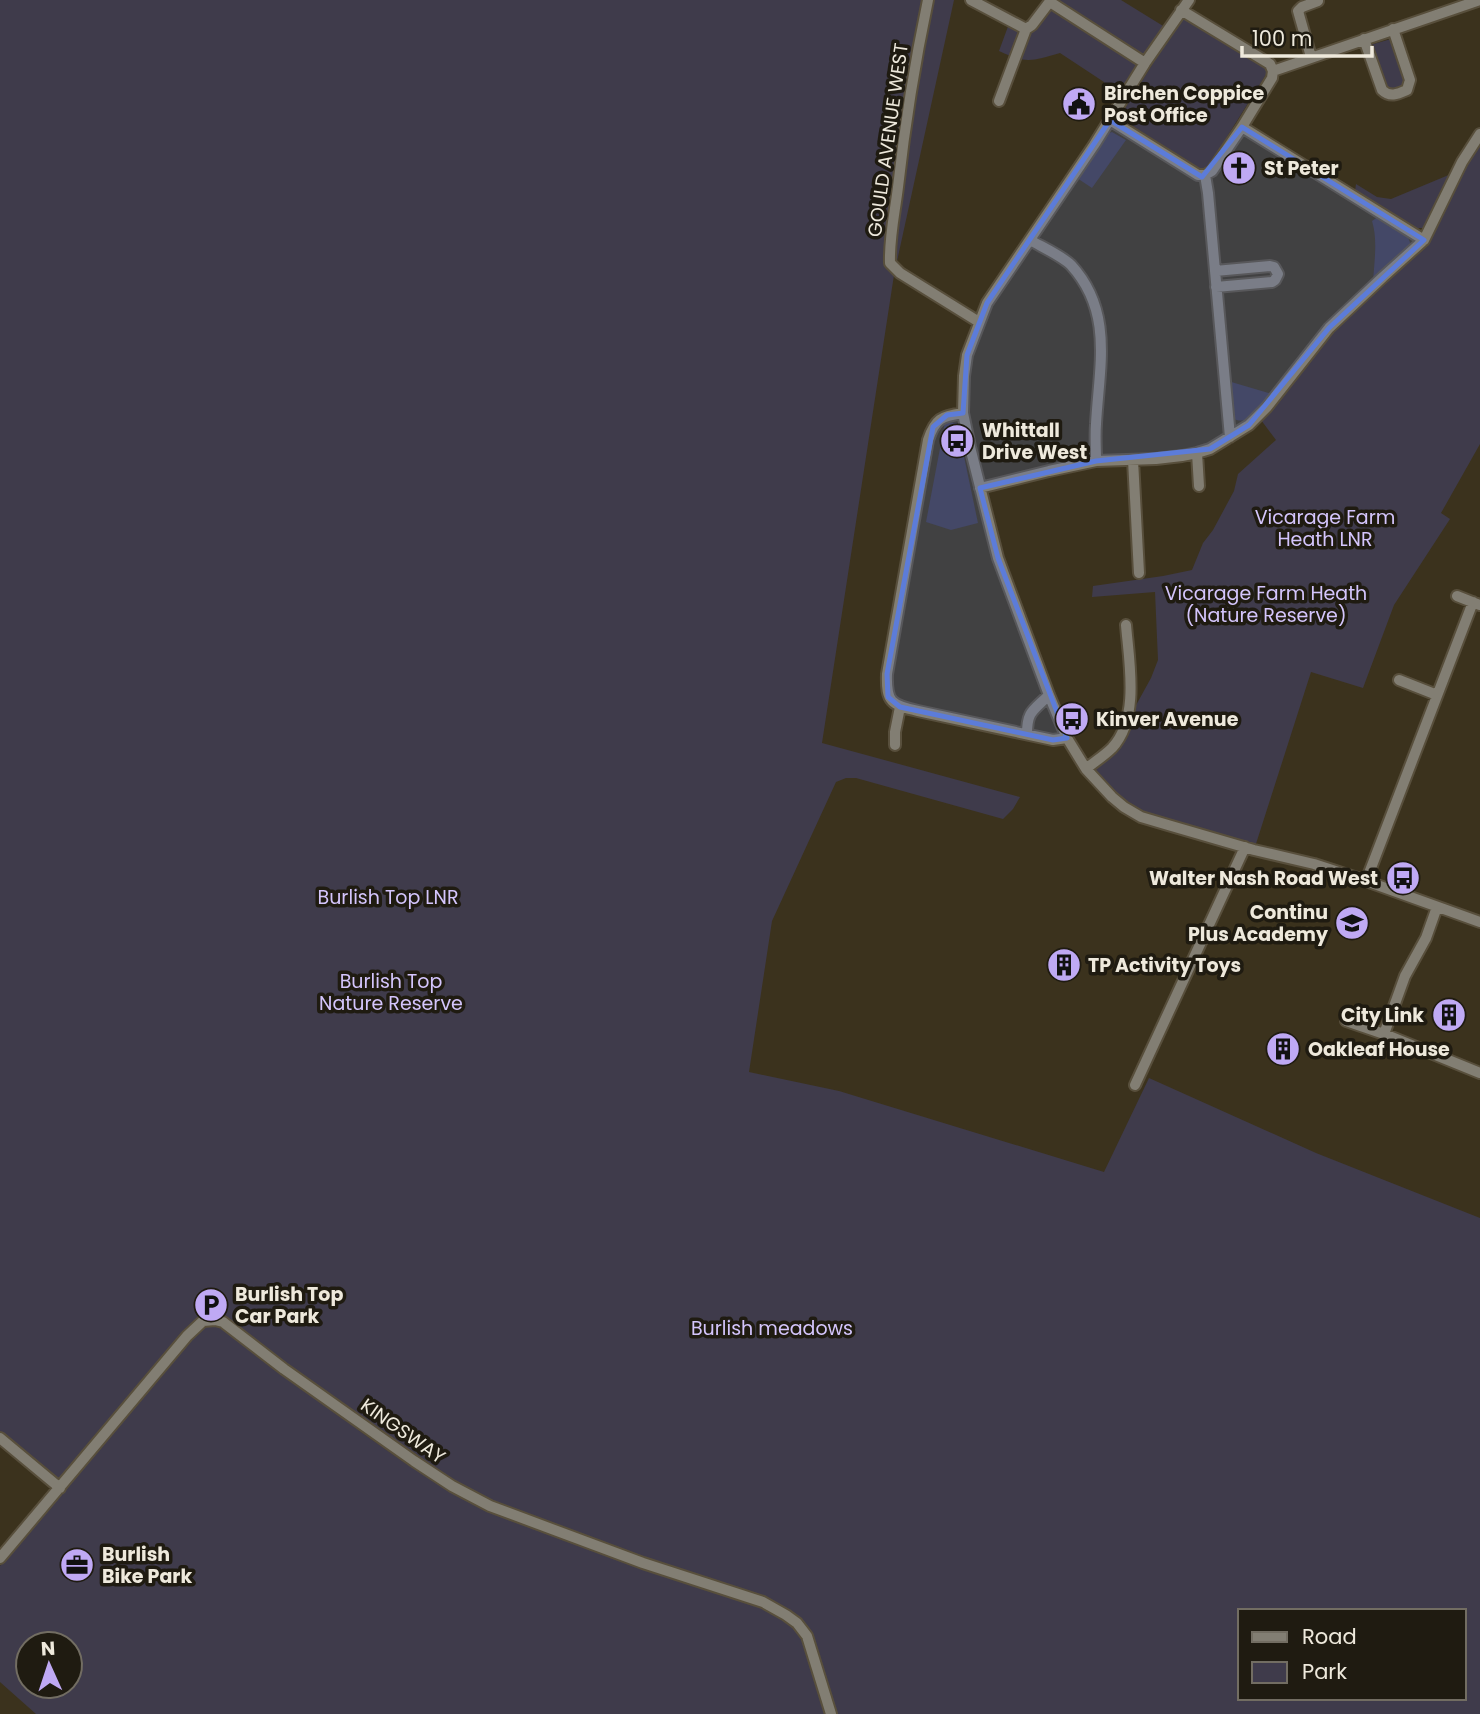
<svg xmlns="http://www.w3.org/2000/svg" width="1480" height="1714" font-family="Poppins,sans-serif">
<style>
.green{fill:#3f3b4b;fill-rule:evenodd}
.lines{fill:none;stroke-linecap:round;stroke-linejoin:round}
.street-casing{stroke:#584f3c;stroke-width:14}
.street{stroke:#827e73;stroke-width:10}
.marked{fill:#5c7cd9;fill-opacity:0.2;stroke:#5c7cd9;stroke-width:5;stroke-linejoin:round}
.labels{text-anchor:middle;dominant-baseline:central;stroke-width:7;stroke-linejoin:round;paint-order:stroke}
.poi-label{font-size:19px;font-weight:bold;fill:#eee9dc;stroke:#1f1b11;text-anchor:start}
.street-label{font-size:19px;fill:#eee9dc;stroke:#1f1b11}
.park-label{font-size:19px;fill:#d4c5fc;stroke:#1f1b11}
</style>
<rect width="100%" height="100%" fill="#3b321d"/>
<path class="green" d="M0,0H954L894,275L822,743L1020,797L1013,809L1003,819L856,778H846L836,782L772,921L749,1072L839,1091L1104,1172L1149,1078L1316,1153L1480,1218V1714H36L0,1682V1566L190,1339L206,1323L217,1324L236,1337L361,1432L408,1465L415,1455L219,1316L203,1321L201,1317L195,1322L60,1482L0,1433ZM1240,1611H1464V1698H1240ZM28,1644H70V1686H28Z
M1051,0H1121L1168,29L1118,105L1107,99L1104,82L1060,53C1032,61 1026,64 999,51L1010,21L1026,29Z
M1183,18L1188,19L1264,64L1267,73L1208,167L1199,169L1122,119V113L1180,20Z
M1391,39L1407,82L1404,87L1388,91L1370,45Z
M1112,132L1126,140L1092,188L1077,178L1106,134Z
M1480,134V444L1441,513L1450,519L1394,605L1363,688L1311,672L1254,850L1141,817L1086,769L1113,747L1151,678L1158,660L1155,592L1092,597L1093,586L1163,576L1192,570L1203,543L1213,530L1234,491L1238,474L1276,440L1261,420L1329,328L1424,240Z
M1451,174L1427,225L1423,228H1415L1355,191L1356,184L1377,197L1391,199Z
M1379,216L1406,232L1411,245L1373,283C1374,263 1378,240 1372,221Z
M1228,381L1272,394C1262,406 1250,428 1232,418Z
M945,422L957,423L978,523L951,530L926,522Z"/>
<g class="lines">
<g class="street-casing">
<path id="street" d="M928,0C915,62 905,124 898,187C895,212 889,238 890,263L900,273L979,322
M971,0L1026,29
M1189,0L1145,63L1094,145L987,303L967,355L964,376L963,413L970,447L998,558L1049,695L1067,738L1086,769L1112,797L1124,807L1141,817L1168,825L1254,850L1314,864L1366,881L1480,922
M1050,2L1145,63
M1364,39L1382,90C1390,98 1398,94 1407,90L1410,80L1393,29
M1311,57L1298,11L1302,7L1318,1
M1273,71L1480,0
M999,101L1026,29L1032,25L1051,0
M1110,120L1198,175H1205L1212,171L1242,127L1272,78L1273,71L1270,64L1181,10
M1242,127L1424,240
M1205,175L1208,193L1230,437
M1030,240C1042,247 1062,256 1071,265C1114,312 1099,367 1096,424C1095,436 1096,449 1096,461
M1215,271L1270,266L1274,267L1278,274L1275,280L1272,282L1216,287
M963,413C941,416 935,419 928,440L887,674C886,702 891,705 918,711L1053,740L1067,738
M1197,453L1199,486
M1133,460L1139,573
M980,488L1049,471L1096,461L1156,459L1182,456L1197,453L1210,449L1249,425L1267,407L1329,328L1383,277L1424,240L1462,162L1480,134
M1457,596L1480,605
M1399,680L1437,695
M1027,734C1027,711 1033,711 1049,695
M895,745V732L900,707
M1086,769C1094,762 1104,756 1112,748C1140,718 1129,662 1126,625
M1366,881L1473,602
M1346,1021L1384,1034L1480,1073
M1384,1034L1405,976L1426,938L1437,907
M1135,1085L1245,847
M0,1438L60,1488
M0,1558L187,1336L203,1321L215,1320L223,1322L284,1369L414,1461L452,1486L490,1506L643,1563L763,1602L786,1615L797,1623L807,1636L831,1714"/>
</g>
<use href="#street" class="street"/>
</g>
<path class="marked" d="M1110,120L1202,177L1242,127L1424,240L1329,328L1249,425L1210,449L1096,461L980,488L998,558L1067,738L1053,740L900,707L888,697L887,674L933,427L947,415L963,413L967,355L987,303Z"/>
<defs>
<g id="civic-disc" transform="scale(1.75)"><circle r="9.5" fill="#bfa9f4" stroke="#1f1b11"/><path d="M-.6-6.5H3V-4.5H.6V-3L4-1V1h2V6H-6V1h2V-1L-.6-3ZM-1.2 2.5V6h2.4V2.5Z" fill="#111"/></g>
<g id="church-disc" transform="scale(1.75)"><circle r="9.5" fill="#bfa9f4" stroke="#1f1b11"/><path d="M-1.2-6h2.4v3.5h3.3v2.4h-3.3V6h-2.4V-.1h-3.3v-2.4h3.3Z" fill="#111"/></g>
<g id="bus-disc" transform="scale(1.75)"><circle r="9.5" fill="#bfa9f4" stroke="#1f1b11"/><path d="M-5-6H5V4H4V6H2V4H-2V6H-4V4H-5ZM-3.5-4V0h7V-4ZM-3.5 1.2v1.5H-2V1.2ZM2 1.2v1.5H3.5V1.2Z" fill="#111"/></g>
<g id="school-disc" transform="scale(1.75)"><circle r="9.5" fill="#bfa9f4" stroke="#1f1b11"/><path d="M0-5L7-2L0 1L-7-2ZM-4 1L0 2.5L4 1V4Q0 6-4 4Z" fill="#111"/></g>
<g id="building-disc" transform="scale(1.75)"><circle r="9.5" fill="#bfa9f4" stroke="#1f1b11"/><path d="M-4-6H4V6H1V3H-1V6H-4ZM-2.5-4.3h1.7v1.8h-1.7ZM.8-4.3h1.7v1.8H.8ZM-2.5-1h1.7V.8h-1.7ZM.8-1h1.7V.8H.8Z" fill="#111"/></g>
<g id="parking-disc" transform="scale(1.75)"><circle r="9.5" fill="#bfa9f4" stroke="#1f1b11"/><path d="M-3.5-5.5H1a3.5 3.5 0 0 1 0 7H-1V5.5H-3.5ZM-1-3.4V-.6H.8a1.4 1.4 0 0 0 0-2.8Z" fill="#111"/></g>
<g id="office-disc" transform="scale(1.75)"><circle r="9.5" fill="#bfa9f4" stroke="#1f1b11"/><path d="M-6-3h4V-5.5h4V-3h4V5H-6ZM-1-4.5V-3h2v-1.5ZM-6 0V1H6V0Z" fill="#111"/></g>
</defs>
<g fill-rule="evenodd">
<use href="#civic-disc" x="1079" y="104"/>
<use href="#church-disc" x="1239" y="168"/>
<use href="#bus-disc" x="957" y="441"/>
<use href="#bus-disc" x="1072" y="719"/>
<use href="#bus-disc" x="1403" y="878"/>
<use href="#school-disc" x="1352" y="923"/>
<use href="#building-disc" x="1064" y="965"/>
<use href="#building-disc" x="1449" y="1015"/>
<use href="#building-disc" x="1283" y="1049"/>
<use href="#parking-disc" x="211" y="1305"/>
<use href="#office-disc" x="77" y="1565"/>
</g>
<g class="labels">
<g class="poi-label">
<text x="1104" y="93">Birchen Coppice<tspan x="1104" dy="22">Post Office</tspan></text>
<text x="1264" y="168">St Peter</text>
<text x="982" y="430">Whittall<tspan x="982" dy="22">Drive West</tspan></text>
<text x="1096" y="719">Kinver Avenue</text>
<text x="1378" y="878" text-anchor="end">Walter Nash Road West</text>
<text x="1328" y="912" text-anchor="end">Continu<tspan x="1328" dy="22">Plus Academy</tspan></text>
<text x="1088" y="965">TP Activity Toys</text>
<text x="1424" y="1015" text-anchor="end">City Link</text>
<text x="1308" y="1049">Oakleaf House</text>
<text x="235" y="1294">Burlish Top<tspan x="235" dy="22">Car Park</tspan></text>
<text x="102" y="1554">Burlish<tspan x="102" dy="22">Bike Park</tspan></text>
</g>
<g class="street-label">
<text transform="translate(888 140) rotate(-82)">GOULD AVENUE WEST</text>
<text transform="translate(403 1431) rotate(35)">KINGSWAY</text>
</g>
<g class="park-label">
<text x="1325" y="517">Vicarage Farm<tspan x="1325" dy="22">Heath LNR</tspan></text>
<text x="1266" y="593">Vicarage Farm Heath<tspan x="1266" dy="22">(Nature Reserve)</tspan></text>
<text x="388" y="897">Burlish Top LNR</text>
<text x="391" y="981">Burlish Top<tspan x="391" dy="22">Nature Reserve</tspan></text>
<text x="772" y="1328">Burlish meadows</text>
</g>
</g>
<rect x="1238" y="1609" width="228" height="91" fill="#1f1b11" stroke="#726d62" stroke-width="2"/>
<rect x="1252" y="1632" width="35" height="10" fill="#827e73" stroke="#726d62" stroke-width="2"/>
<text x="1302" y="1644" font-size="21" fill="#eee9dc">Road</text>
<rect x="1252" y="1662" width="35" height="21" fill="#3f3b4b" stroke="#726d62" stroke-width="2"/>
<text x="1302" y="1679" font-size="21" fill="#eee9dc">Park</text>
<g transform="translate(49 1665) rotate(357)"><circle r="33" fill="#1f1b11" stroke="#726d62" stroke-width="2"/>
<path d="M0-5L12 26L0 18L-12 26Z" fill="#bfa9f4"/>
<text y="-10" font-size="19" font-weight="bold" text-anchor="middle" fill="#eee9dc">N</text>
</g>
<path d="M1242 46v10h130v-10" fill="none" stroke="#eee9dc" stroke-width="3.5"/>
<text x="1252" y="46" font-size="21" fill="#eee9dc" stroke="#1f1b11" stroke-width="5" paint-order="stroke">100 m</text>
</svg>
